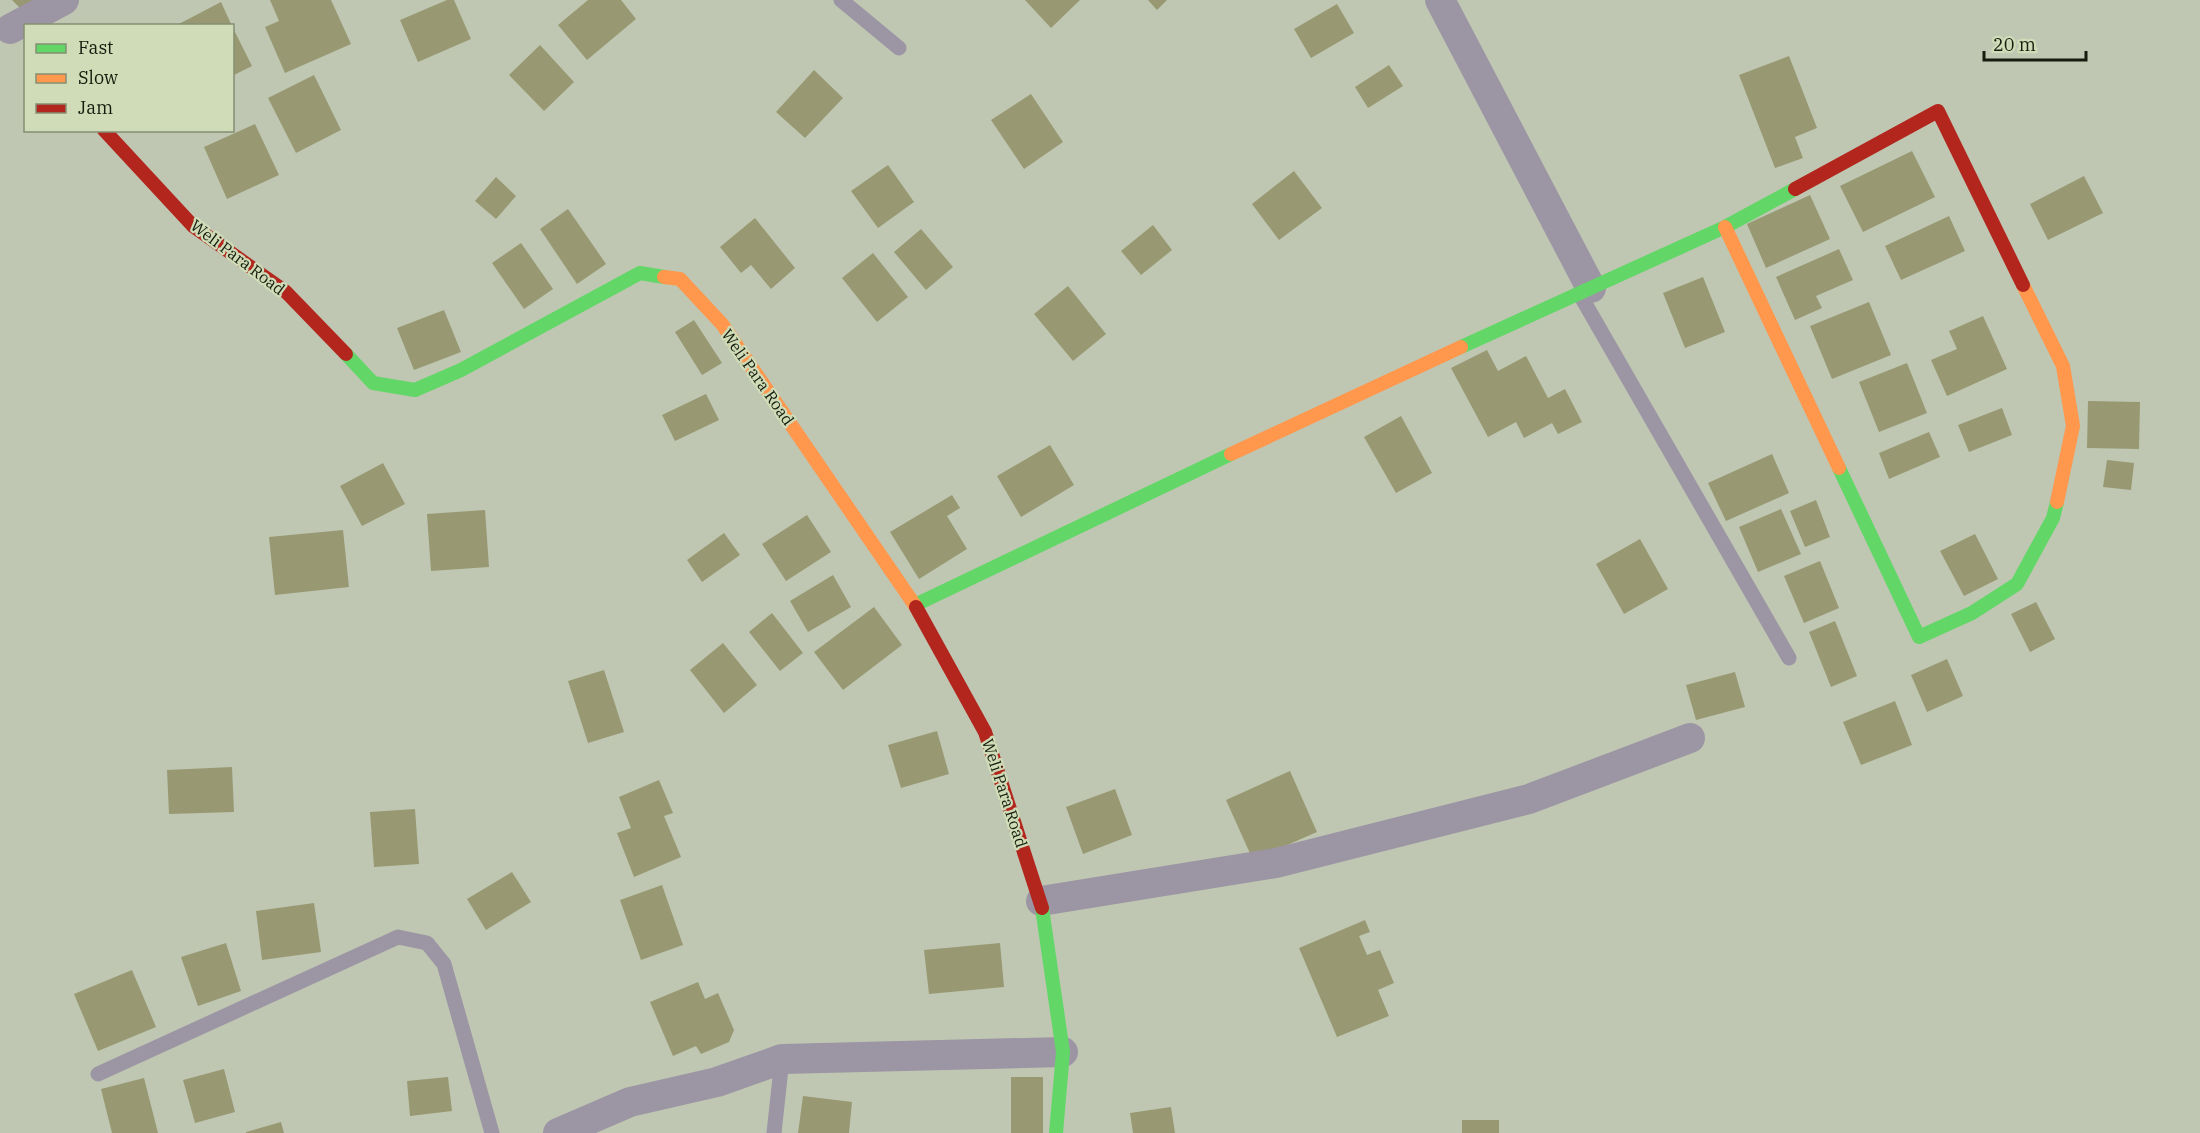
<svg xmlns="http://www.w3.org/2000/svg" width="2200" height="1133" font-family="'IBM Plex Serif',serif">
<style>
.building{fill:#989972}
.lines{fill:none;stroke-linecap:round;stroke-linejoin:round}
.lane{stroke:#9c95a4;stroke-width:15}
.street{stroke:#9c95a4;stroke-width:30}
.fast{stroke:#63d668;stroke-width:14}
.slow{stroke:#ff974d;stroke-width:14}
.jam{stroke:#b3261e;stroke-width:14}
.labels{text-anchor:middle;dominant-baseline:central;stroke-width:4.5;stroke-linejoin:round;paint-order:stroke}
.street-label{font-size:16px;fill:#171c0e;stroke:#cfdcb7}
</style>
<rect width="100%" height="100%" fill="#bfc7b2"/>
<path class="building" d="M12,0H37L24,12Z
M270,0H331L351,44L285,73L265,27L279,21Z
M447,0H454L471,39L418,62L400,20Z
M588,0H621L636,19L587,60L558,25Z
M1025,0H1080L1051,28Z
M1148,0H1167L1157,10Z
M221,2L232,26H175Z
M1337,4L1354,33L1311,58L1294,29Z
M232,26L252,66L232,76Z
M540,45L574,82L544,111L509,75Z
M1789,56L1817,128L1795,137L1803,158L1775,168L1739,75Z
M1389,65L1403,86L1368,108L1355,87Z
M814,70L843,98L805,138L776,112Z
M314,75L341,130L296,153L268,98Z
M1031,94L1063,142L1024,169L991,120Z
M255,124L279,175L227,199L204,147Z
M1912,151L1935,197L1863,232L1840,186Z
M888,165L914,202L878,228L851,191Z
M1294,171L1322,208L1279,240L1252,204Z
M2084,176L2103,213L2048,240L2030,204Z
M496,177L516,196L496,219L475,201Z
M1810,195L1830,239L1766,268L1747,224Z
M568,209L606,264L577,284L540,229Z
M1949,216L1965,251L1901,280L1885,246Z
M755,218L795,268L771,289L751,265L741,273L720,247Z
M1153,225L1172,250L1141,275L1121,251Z
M921,229L953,267L926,290L894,252Z
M521,243L553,289L524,309L492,263Z
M1839,249L1853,280L1816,296L1822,308L1795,320L1776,277Z
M873,253L908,297L877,322L842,278Z
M1703,277L1725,332L1685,348L1663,293Z
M1068,286L1106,334L1073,361L1034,314Z
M1869,302L1891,355L1832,379L1810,326Z
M444,310L461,352L414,370L397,328Z
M1983,316L2007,369L1947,396L1931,360L1957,349L1949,331Z
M694,320L722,363L702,375L675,332Z
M1487,350L1498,371L1526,356L1548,398L1565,389L1582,422L1558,434L1552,423L1524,438L1516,422L1488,437L1451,368Z
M1907,363L1927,413L1879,432L1859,382Z
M706,394L719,420L675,441L662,415Z
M2088,401L2140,402L2139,449L2087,448Z
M2002,408L2012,435L1969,452L1958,425Z
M1401,416L1432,473L1396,493L1364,437Z
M1929,432L1940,457L1889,479L1879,453Z
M1050,445L1074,485L1021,517L997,476Z
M1772,454L1789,493L1726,521L1708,483Z
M2107,460L2134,463L2131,490L2103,487Z
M383,463L405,504L362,526L340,486Z
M952,495L960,508L947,516L967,549L919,579L890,532Z
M1816,500L1830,537L1805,547L1790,511Z
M1781,509L1801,554L1758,572L1739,527Z
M485,510L489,567L431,571L427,514Z
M807,515L831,552L786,581L762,544Z
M343,530L349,587L275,595L269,537Z
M724,533L740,555L702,582L687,560Z
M1975,534L1998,579L1964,596L1940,551Z
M1640,539L1668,589L1624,614L1596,564Z
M1820,561L1839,608L1804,623L1784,576Z
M833,575L851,607L808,632L790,601Z
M2036,602L2055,639L2030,652L2011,614Z
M874,607L902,645L843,690L814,652Z
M772,613L803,653L780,671L749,632Z
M1835,621L1857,676L1831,687L1809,632Z
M723,643L757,685L724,713L690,670Z
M1947,659L1963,696L1927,712L1911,675Z
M604,670L624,732L588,743L568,681Z
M1735,672L1745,707L1696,720L1686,685Z
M1895,701L1912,745L1861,765L1843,722Z
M937,731L949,774L901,788L888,745Z
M232,767L234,812L169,814L167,770Z
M1290,771L1317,832L1253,860L1226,800Z
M659,780L673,813L664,816L681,857L634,877L617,833L631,828L619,797Z
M1115,789L1132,835L1083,854L1066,807Z
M415,809L419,864L374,867L370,812Z
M512,872L531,902L486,930L467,899Z
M662,885L683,945L641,960L620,900Z
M314,903L321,952L262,960L256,911Z
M1365,920L1370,932L1359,936L1367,955L1380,950L1394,983L1378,990L1389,1016L1337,1037L1299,948Z
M226,943L241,991L198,1006L181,957Z
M1000,943L1004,987L929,994L924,950Z
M132,970L156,1027L98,1051L74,994Z
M698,982L705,999L718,993L734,1030L729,1042L701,1054L696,1046L673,1056L650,1002Z
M224,1069L235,1112L195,1123L183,1080Z
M448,1077L452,1111L410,1116L407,1081Z
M1011,1077H1043V1133H1011Z
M144,1078L158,1133H112L101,1089Z
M803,1096L852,1102L849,1133H798Z
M1171,1107L1175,1133H1133L1130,1113Z
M1462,1120H1499V1133H1462Z
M281,1122L284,1133H246V1132Z"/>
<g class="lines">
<path class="lane" d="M841,0L899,48
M1579,293L1789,658
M98,1074L398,937L427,943L444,964L492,1133
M774,1133L782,1059"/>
<path class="street" d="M1440,0L1591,288
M10,29L64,0
M1041,901L1276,863L1529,799L1690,738
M558,1133L630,1102L717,1082L782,1059L1063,1052"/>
<path class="fast" d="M1461,347L1725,227L1795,189
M346,354L373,383L415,390L461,370L640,273L664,277
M1839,468L1919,637L1972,613L2017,584L2053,518L2057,502
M915,605L1231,454
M1042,908L1063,1052L1056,1133"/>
<path class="slow" d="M1725,227L1839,468
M664,277L680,279L722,324L916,607
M2023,285L2063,366L2073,426L2057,502
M1231,454L1461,347"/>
<path class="jam" d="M104,130L193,226L286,292L346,354
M1795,189L1938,111L2023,285
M916,607L985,732L1042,908"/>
</g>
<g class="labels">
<g class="street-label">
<text transform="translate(238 257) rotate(37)">Weli Para Road</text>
<text transform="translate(758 377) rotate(55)">Weli Para Road</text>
<text transform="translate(1005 793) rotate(72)">Weli Para Road</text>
</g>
</g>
<rect x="24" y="24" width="210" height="108" fill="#cfdcb7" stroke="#858f73" stroke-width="1.5"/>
<rect x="36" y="44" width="30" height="9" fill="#63d668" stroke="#858f73" stroke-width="1.5"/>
<text x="78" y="54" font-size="18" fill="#171c0e">Fast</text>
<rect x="36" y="74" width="30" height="9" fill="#ff974d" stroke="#858f73" stroke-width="1.5"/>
<text x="78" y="84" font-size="18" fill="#171c0e">Slow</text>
<rect x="36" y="104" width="30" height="9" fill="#b3261e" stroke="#858f73" stroke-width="1.5"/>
<text x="78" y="114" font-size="18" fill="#171c0e">Jam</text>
<path d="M1984 51v9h102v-9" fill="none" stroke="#171c0e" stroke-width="3"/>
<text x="1993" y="51" font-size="18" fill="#171c0e" stroke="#cfdcb7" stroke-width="4.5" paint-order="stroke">20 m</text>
</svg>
